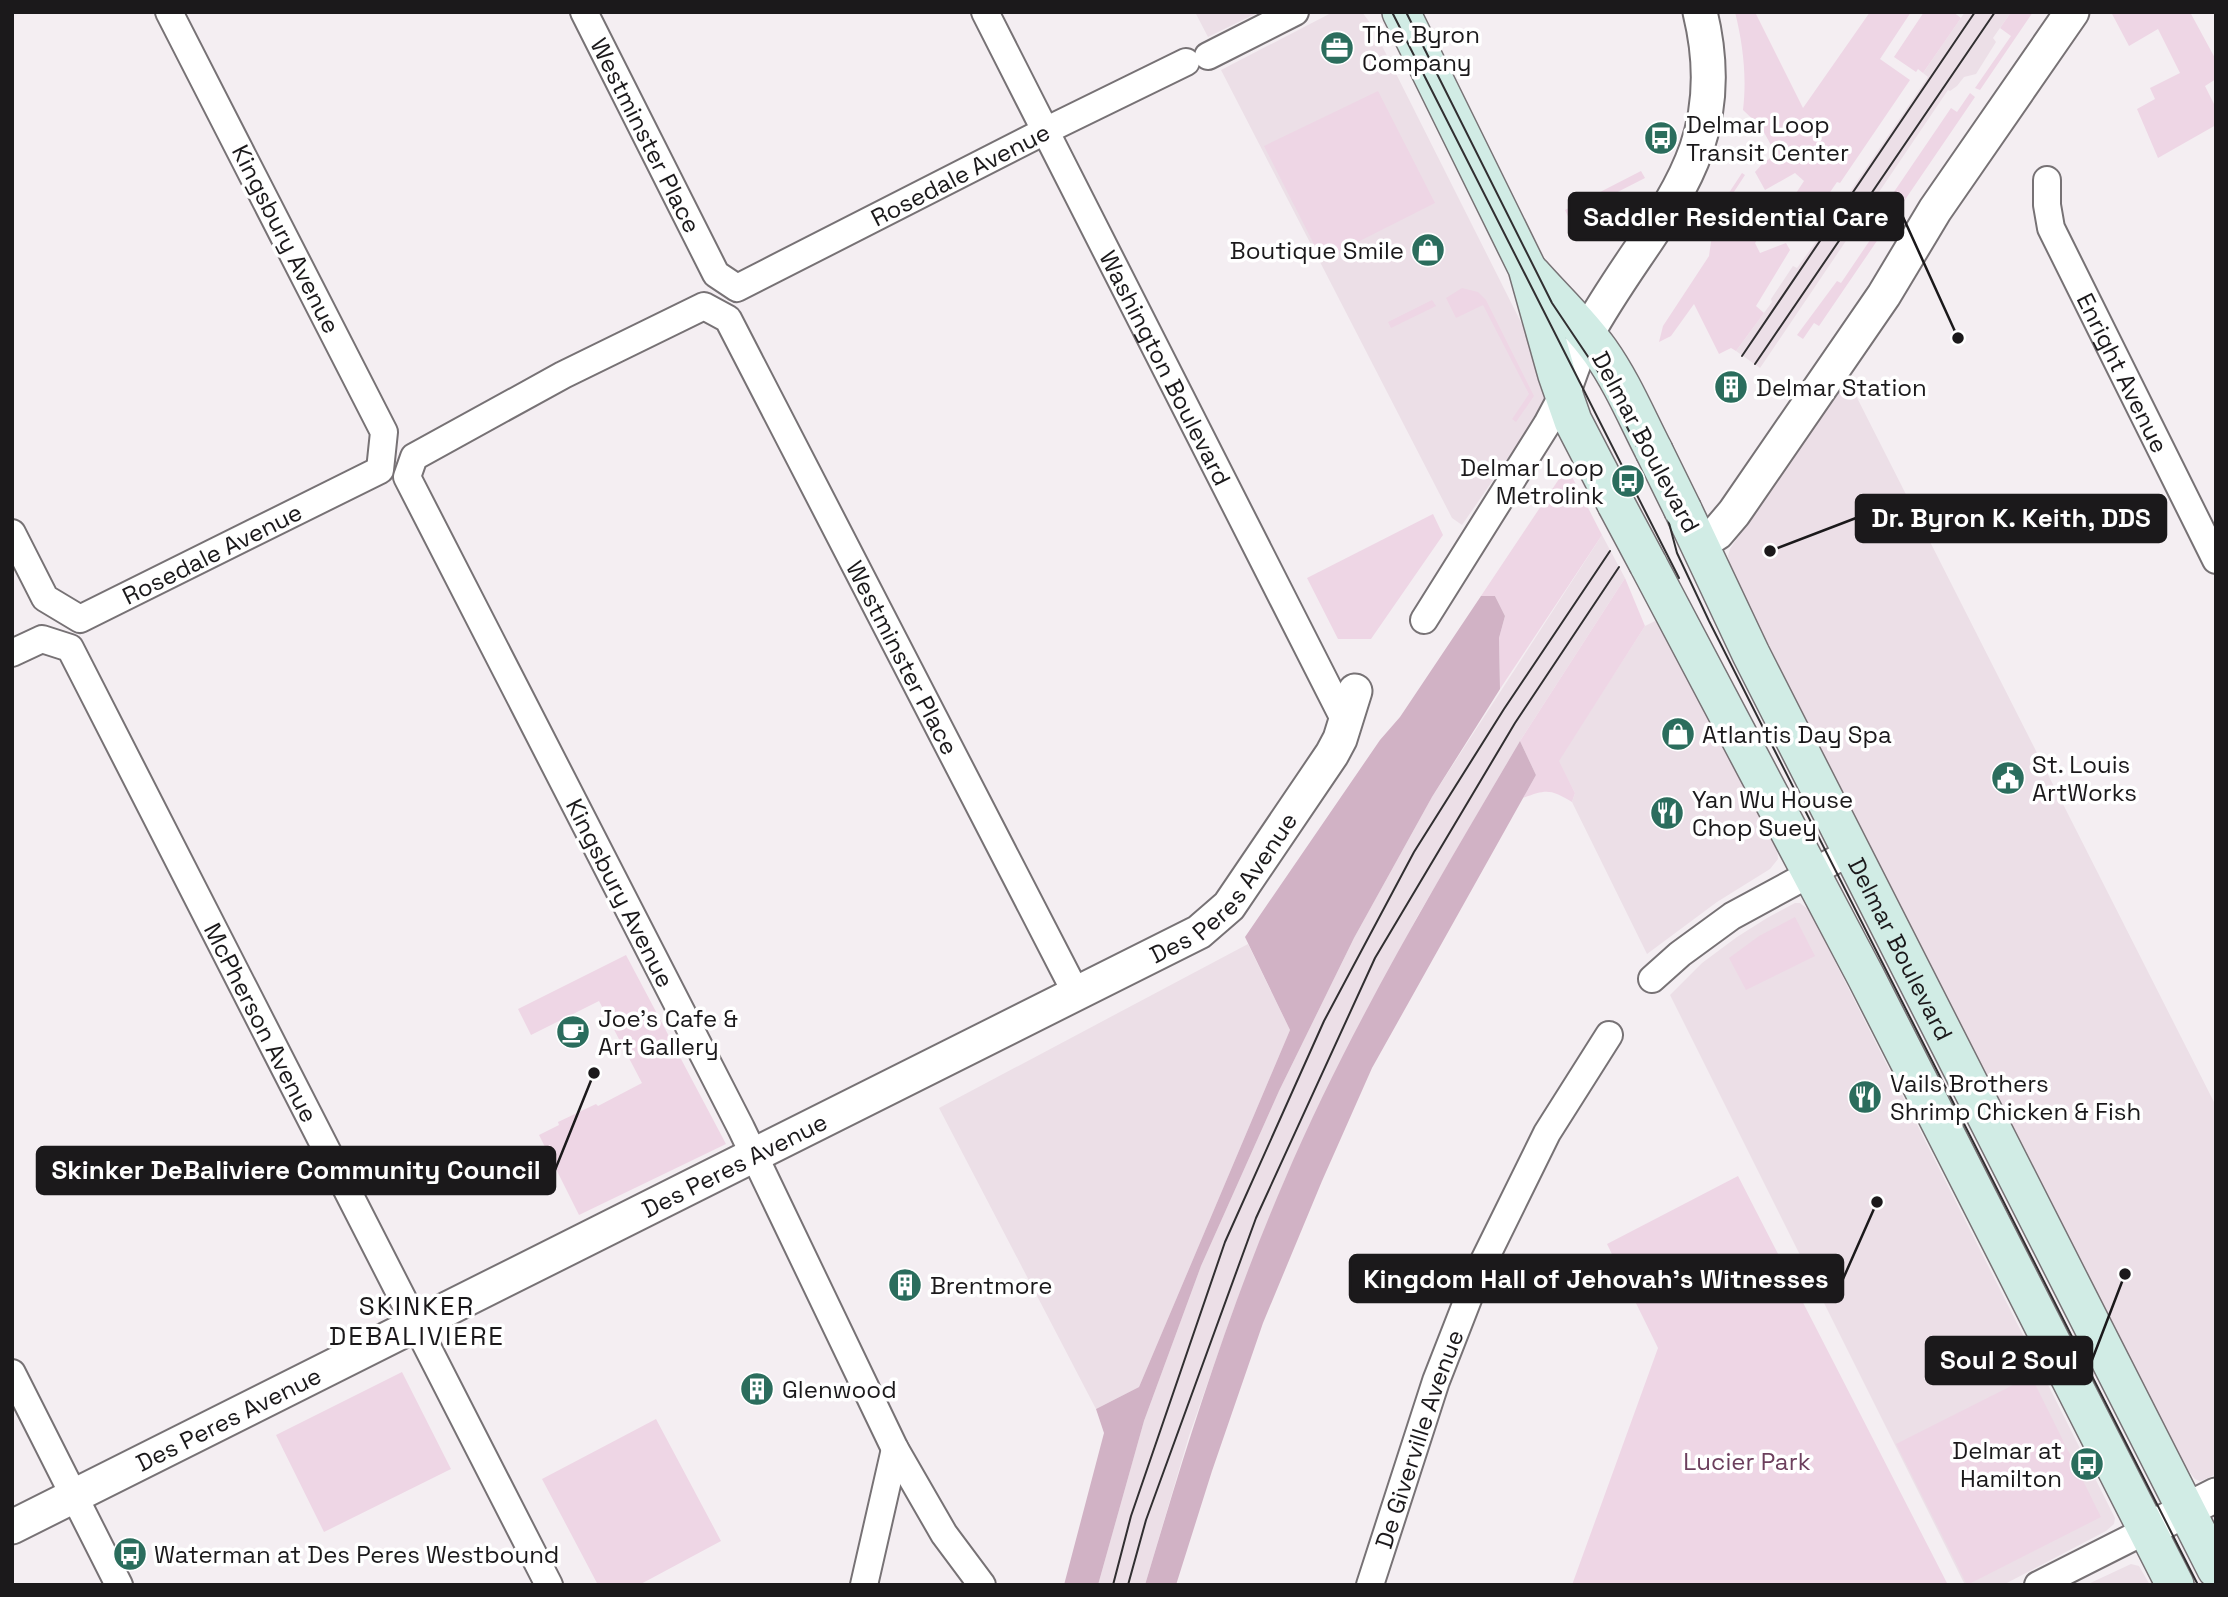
<svg xmlns="http://www.w3.org/2000/svg" width="2228" height="1597" font-family="'Space Grotesk',sans-serif">
<style>
.built{fill:#ecdfe7}
.green{fill:#eed6e5}
.forest{fill:#d1b2c5}
.lines{fill:none;stroke-linecap:round;stroke-linejoin:round}
.minor-casing{stroke:#777275;stroke-width:30}
.tertiary-casing{stroke:#777275;stroke-width:37}
.secondary-casing{stroke:#777275;stroke-width:40}
.minor{stroke:#fff;stroke-width:26}
.tertiary{stroke:#fff;stroke-width:33}
.secondary{stroke:#d1ece5;stroke-width:37}
.tram{stroke:#312f31;stroke-width:2}
.secondary-bridge-casing{stroke:#777275;stroke-width:40;stroke-linecap:butt}
.secondary-bridge{stroke:#d1ece5;stroke-width:37}
.labels{text-anchor:middle;dominant-baseline:central;stroke-width:7;stroke-linejoin:round;paint-order:stroke}
.poi-label{font-size:24px;fill:#1b191b;stroke:#fff;text-anchor:start}
.street-label{font-size:24px;fill:#1b191b;stroke:#fff}
.park-label{font-size:24px;fill:#6c3f5d;stroke:#fff}
.neighbourhood-label{font-size:26px;letter-spacing:2px;fill:#1b191b;stroke:#fff}
.leader{fill:none;stroke:#1b191b;stroke-width:2.5}
.callout-dot{fill:#1b191b;stroke:#fff;stroke-width:2.5}
.callout{fill:#1b191b;stroke:#1b191b;stroke-width:2.5}
.callout-label{font-size:26px;text-anchor:middle;font-weight:bold;fill:#fff}
</style>
<rect width="100%" height="100%" fill="#f4eef2"/>
<path class="built" d="M1195,12H1259L1208,37Z
M1333,12H1362L1371,24L1543,366L1551,396L1462,525L1452,518L1221,70Z
M1965,12H2011L1993,38L1996,42L1976,74L1964,77L1957,86L1950,91L1948,90L1760,368L1736,351L1772,302L1771,299L1793,266L1797,268L1813,246L1928,77L1923,73Z
M1846,376L2216,1106V1474L2206,1479L2200,1481L2195,1479L2185,1466L1731,571L1728,556L1730,549Z
M1602,535L1625,578L1520,741L1416,919L1285,1179L1234,1308L1189,1436L1145,1585H1098L1144,1421L1201,1266L1279,1091L1354,938L1432,797Z
M1661,618L1777,847L1778,859L1770,869L1717,902L1647,954L1572,802L1575,793L1558,761L1645,626Z
M1795,903H1800L1809,910L2115,1518L2114,1524L2106,1531L2003,1585H1965L1670,995L1702,963L1737,937L1767,918Z
M1248,944L1290,1030L1139,1387L1096,1409L939,1108Z
M2131,1564L2139,1566L2150,1585H2086Z"/>
<path class="green" d="M1735,12H1755L1803,108L1870,12H1911L1880,59L1910,80L1840,183L1837,182L1807,226L1799,221L1787,228L1781,216L1804,181L1795,173L1765,190L1755,172L1763,163L1776,154L1761,127L1743,110C1747,77 1743,44 1735,12Z
M1924,12H1953L1961,18L1923,73L1918,69L1916,72L1894,57Z
M2011,12H2033L1980,90L1975,88L2011,36L2000,28Z
M2111,12H2190L2216,60V79L2205,86L2216,108V125L2158,158L2137,109L2155,99L2150,88L2180,73L2158,29L2129,46Z
M1378,91L1435,203L1322,260L1264,146Z
M1970,93L1975,97L1819,326L1814,323L1803,339L1797,335L1837,281L1841,283L1887,215L1881,211L1951,108L1957,112Z
M1641,171L1645,178L1598,202L1602,210L1572,225L1565,210Z
M1742,173L1745,175L1728,201L1736,213L1761,200L1771,219L1755,243L1760,253L1786,243L1790,250L1756,306L1764,313L1736,351L1731,348L1719,354L1694,304L1671,336L1659,342L1663,326L1709,256L1715,214Z
M1462,288L1478,292L1486,300L1534,396L1516,422L1512,419L1529,394L1483,305L1456,318L1446,298Z
M1432,300L1436,306L1391,328L1388,322Z
M1567,467L1602,535L1500,689L1499,638L1505,616L1495,596H1481Z
M1433,514L1443,535L1371,639H1338L1307,578Z
M1625,578L1645,626L1559,761L1575,793L1572,802C1551,789 1546,789 1523,798L1536,775L1520,741Z
M1795,917L1815,956L1746,990L1729,958L1759,936Z
M626,955L726,1144L579,1215L539,1135L559,1125L558,1122L596,1104L598,1106L642,1083L599,1001L531,1035L518,1009Z
M1738,1176L1948,1585H1572L1658,1348L1607,1244Z
M402,1372L451,1469L324,1532L276,1435Z
M2031,1376L2101,1517L1967,1585L1896,1444Z
M656,1419L721,1541L639,1585H598L542,1479Z"/>
<path class="forest" d="M1481,596H1495L1505,616L1499,638L1500,689L1432,797L1354,938L1279,1091L1201,1266L1144,1421L1098,1585H1064L1104,1433L1096,1409L1139,1387L1290,1030L1245,937L1380,740L1400,717Z
M1520,741L1536,775L1372,1068L1322,1181L1263,1323L1212,1471L1176,1585H1145C1186,1447 1228,1311 1285,1179C1350,1027 1436,884 1520,741Z"/>
<g class="lines">
<g class="minor-casing">
<g id="minor">
<path id="s1" d="M584,12L716,274L737,288L1045,131L1186,62"/>
<path id="s2" d="M985,12L1346,723"/>
<path d="M1208,56L1295,12"/>
<path id="s3" d="M2047,180V205L2051,228L2216,560"/>
<path id="s4" d="M12,533L45,598L80,619L380,470L384,432L169,12"/>
<path d="M1424,620L1547,424L1563,394"/>
<path id="s5" d="M12,653L42,639L70,648L549,1585"/>
<path d="M1652,979L1680,954L1732,916L1850,852"/>
<path d="M12,1373L119,1585"/>
<path d="M864,1585L895,1449"/>
<path id="s6" d="M982,1585L944,1534L895,1449L741,1128L407,477L414,457L563,375L704,306L728,319L1077,995"/>
<path id="s7" d="M1370,1585L1436,1381L1479,1271L1547,1133L1609,1035"/>
<path d="M2038,1585L2147,1530"/>
</g>
</g>
<g class="tertiary-casing">
<g id="tertiary">
<path d="M1563,394C1570,374 1577,352 1587,334C1650,219 1736,159 1700,12"/>
<path d="M1700,544L1717,533L1734,513L1884,295L1935,210L2072,12"/>
<path id="s8" d="M12,1527L1199,932L1229,906L1332,754L1340,739L1355,691"/>
<path d="M2147,1530L2216,1495"/>
</g>
</g>
<g class="secondary-casing">
<g id="secondary">
<path d="M1401,12L1527,268L1557,375L1573,421L1616,504"/>
<path d="M1532,274C1555,300 1580,323 1600,351C1622,382 1637,418 1654,451"/>
<path id="s9" d="M1683,510L1751,654L2216,1569"/>
<path d="M1648,564L1866,977L2175,1585"/>
</g>
</g>
<use href="#minor" class="minor"/>
<use href="#tertiary" class="tertiary"/>
<use href="#secondary" class="secondary"/>
<path class="tram" d="M1392,12L1679,578
M1406,12L1552,303L1601,376L1656,484L1664,504L1677,553L1709,621L2198,1585
M1742,356L1975,12
M1755,364L1995,12
M1113,1585L1131,1516L1225,1242L1324,1021L1414,852L1504,709L1610,551
M1128,1585L1146,1520L1256,1218L1375,958L1515,723L1619,567"/>
<g class="secondary-bridge-casing">
<path id="secondary-bridge" d="M1654,451L1683,510
M1616,504L1648,564"/>
</g>
<use href="#secondary-bridge" class="secondary-bridge"/>
</g>
<defs>
<g id="office-disc" transform="scale(1.75)"><circle r="9.5" fill="#2b6d5d" stroke="#fff"/><path d="M-6-3h4V-5.5h4V-3h4V5H-6ZM-1-4.5V-3h2v-1.5ZM-6 0V1H6V0Z" fill="#fff"/></g>
<g id="bus-disc" transform="scale(1.75)"><circle r="9.5" fill="#2b6d5d" stroke="#fff"/><path d="M-5-6H5V4H4V6H2V4H-2V6H-4V4H-5ZM-3.5-4V0h7V-4ZM-3.5 1.2v1.5H-2V1.2ZM2 1.2v1.5H3.5V1.2Z" fill="#fff"/></g>
<g id="shop-disc" transform="scale(1.75)"><circle r="9.5" fill="#2b6d5d" stroke="#fff"/><path d="M-5-2.5h2.3a2.7 3.5 0 0 1 5.4 0H5L5.5 6h-11ZM-1.5-2.5h3a1.5 2.3 0 0 0-3 0Z" fill="#fff"/></g>
<g id="building-disc" transform="scale(1.75)"><circle r="9.5" fill="#2b6d5d" stroke="#fff"/><path d="M-4-6H4V6H1V3H-1V6H-4ZM-2.5-4.3h1.7v1.8h-1.7ZM.8-4.3h1.7v1.8H.8ZM-2.5-1h1.7V.8h-1.7ZM.8-1h1.7V.8H.8Z" fill="#fff"/></g>
<g id="civic-disc" transform="scale(1.75)"><circle r="9.5" fill="#2b6d5d" stroke="#fff"/><path d="M-.6-6.5H3V-4.5H.6V-3L4-1V1h2V6H-6V1h2V-1L-.6-3ZM-1.2 2.5V6h2.4V2.5Z" fill="#fff"/></g>
<g id="restaurant-disc" transform="scale(1.75)"><circle r="9.5" fill="#2b6d5d" stroke="#fff"/><path d="M-5-6h1v4h1v-4h1v4h1v-4h1v5L-1.5 .5V6h-2V.5L-5-1ZM5-6V6H3V1.5H1.5Q1.5-4 5-6Z" fill="#fff"/></g>
<g id="cafe-disc" transform="scale(1.75)"><circle r="9.5" fill="#2b6d5d" stroke="#fff"/><path d="M-5.5-4.5H6V0H3Q3 3.5 0 3.5H-2.5Q-5.5 3.5-5.5 0ZM3-3.2v2h1.7v-2ZM-6 4.5H4V6H-6Z" fill="#fff"/></g>
</defs>
<g fill-rule="evenodd">
<use href="#office-disc" x="1337" y="48"/>
<use href="#bus-disc" x="1661" y="138"/>
<use href="#shop-disc" x="1428" y="250"/>
<use href="#building-disc" x="1731" y="387"/>
<use href="#bus-disc" x="1628" y="481"/>
<use href="#shop-disc" x="1678" y="734"/>
<use href="#civic-disc" x="2008" y="778"/>
<use href="#restaurant-disc" x="1667" y="813"/>
<use href="#cafe-disc" x="573" y="1032"/>
<use href="#restaurant-disc" x="1865" y="1097"/>
<use href="#building-disc" x="905" y="1285"/>
<use href="#building-disc" x="757" y="1389"/>
<use href="#bus-disc" x="2087" y="1464"/>
<use href="#bus-disc" x="130" y="1554"/>
</g>
<g class="labels">
<g class="poi-label">
<text x="1362" y="34">The Byron<tspan x="1362" dy="28">Company</tspan></text>
<text x="1686" y="124">Delmar Loop<tspan x="1686" dy="28">Transit Center</tspan></text>
<text x="1404" y="250" text-anchor="end">Boutique Smile</text>
<text x="1756" y="387">Delmar Station</text>
<text x="1604" y="467" text-anchor="end">Delmar Loop<tspan x="1604" dy="28">Metrolink</tspan></text>
<text x="1702" y="734">Atlantis Day Spa</text>
<text x="2032" y="764">St. Louis<tspan x="2032" dy="28">ArtWorks</tspan></text>
<text x="1692" y="799">Yan Wu House<tspan x="1692" dy="28">Chop Suey</tspan></text>
<text x="598" y="1018">Joe's Cafe &amp;<tspan x="598" dy="28">Art Gallery</tspan></text>
<text x="1890" y="1083">Vails Brothers<tspan x="1890" dy="28">Shrimp Chicken &amp; Fish</tspan></text>
<text x="930" y="1285">Brentmore</text>
<text x="782" y="1389">Glenwood</text>
<text x="2062" y="1450" text-anchor="end">Delmar at<tspan x="2062" dy="28">Hamilton</tspan></text>
<text x="154" y="1554">Waterman at Des Peres Westbound</text>
</g>
<g class="street-label">
<text stroke="none"><textPath href="#s1" startOffset="138">Westminster Place</textPath></text>
<text stroke="none"><textPath href="#s1" startOffset="569">Rosedale Avenue</textPath></text>
<text transform="translate(286 239) rotate(63)">Kingsbury Avenue</text>
<text stroke="none"><textPath href="#s2" startOffset="399">Washington Boulevard</textPath></text>
<text stroke="none"><textPath href="#s3" startOffset="210">Enright Avenue</textPath></text>
<text transform="translate(1646 442) rotate(62)">Delmar Boulevard</text>
<text stroke="none"><textPath href="#s4" startOffset="261">Rosedale Avenue</textPath></text>
<text stroke="none"><textPath href="#s6" startOffset="2006">Westminster Place</textPath></text>
<text stroke="none"><textPath href="#s8" startOffset="1376">Des Peres Avenue</textPath></text>
<text transform="translate(620 893) rotate(63)">Kingsbury Avenue</text>
<text stroke="none"><textPath href="#s9" startOffset="490">Delmar Boulevard</textPath></text>
<text stroke="none"><textPath href="#s5" startOffset="483">McPherson Avenue</textPath></text>
<text stroke="none"><textPath href="#s8" startOffset="808">Des Peres Avenue</textPath></text>
<text stroke="none"><textPath href="#s8" startOffset="242">Des Peres Avenue</textPath></text>
<text stroke="none"><textPath href="#s7" startOffset="154">De Giverville Avenue</textPath></text>
</g>
<g class="park-label">
<text x="1747" y="1461">Lucier Park</text>
</g>
<g class="neighbourhood-label">
<text x="417" y="1306">SKINKER<tspan x="417" dy="30">DEBALIVIERE</tspan></text>
</g>
</g>
<path class="leader" d="M1958 338L1903 217M1770 551L1856 518M594 1073L555 1170M1877 1202L1843 1279M2125 1274L2092 1360"/>
<g class="callout-dot">
<circle cx="1958" cy="338" r="7"/>
<circle cx="1770" cy="551" r="7"/>
<circle cx="594" cy="1073" r="7"/>
<circle cx="1877" cy="1202" r="7"/>
<circle cx="2125" cy="1274" r="7"/>
</g>
<g class="callout">
<rect x="1569" y="193" width="334" height="47" rx="7"/>
<rect x="1856" y="495" width="310" height="47" rx="7"/>
<rect x="37" y="1147" width="518" height="47" rx="7"/>
<rect x="1350" y="1255" width="493" height="47" rx="7"/>
<rect x="1926" y="1337" width="166" height="47" rx="7"/>
</g>
<g class="callout-label">
<text x="1736" y="226">Saddler Residential Care</text>
<text x="2011" y="527">Dr. Byron K. Keith, DDS</text>
<text x="296" y="1179">Skinker DeBaliviere Community Council</text>
<text x="1596" y="1288">Kingdom Hall of Jehovah's Witnesses</text>
<text x="2009" y="1369">Soul 2 Soul</text>
</g>
<rect width="2228" height="1597" fill="none" stroke="#1b191b" stroke-width="28"/>
</svg>
